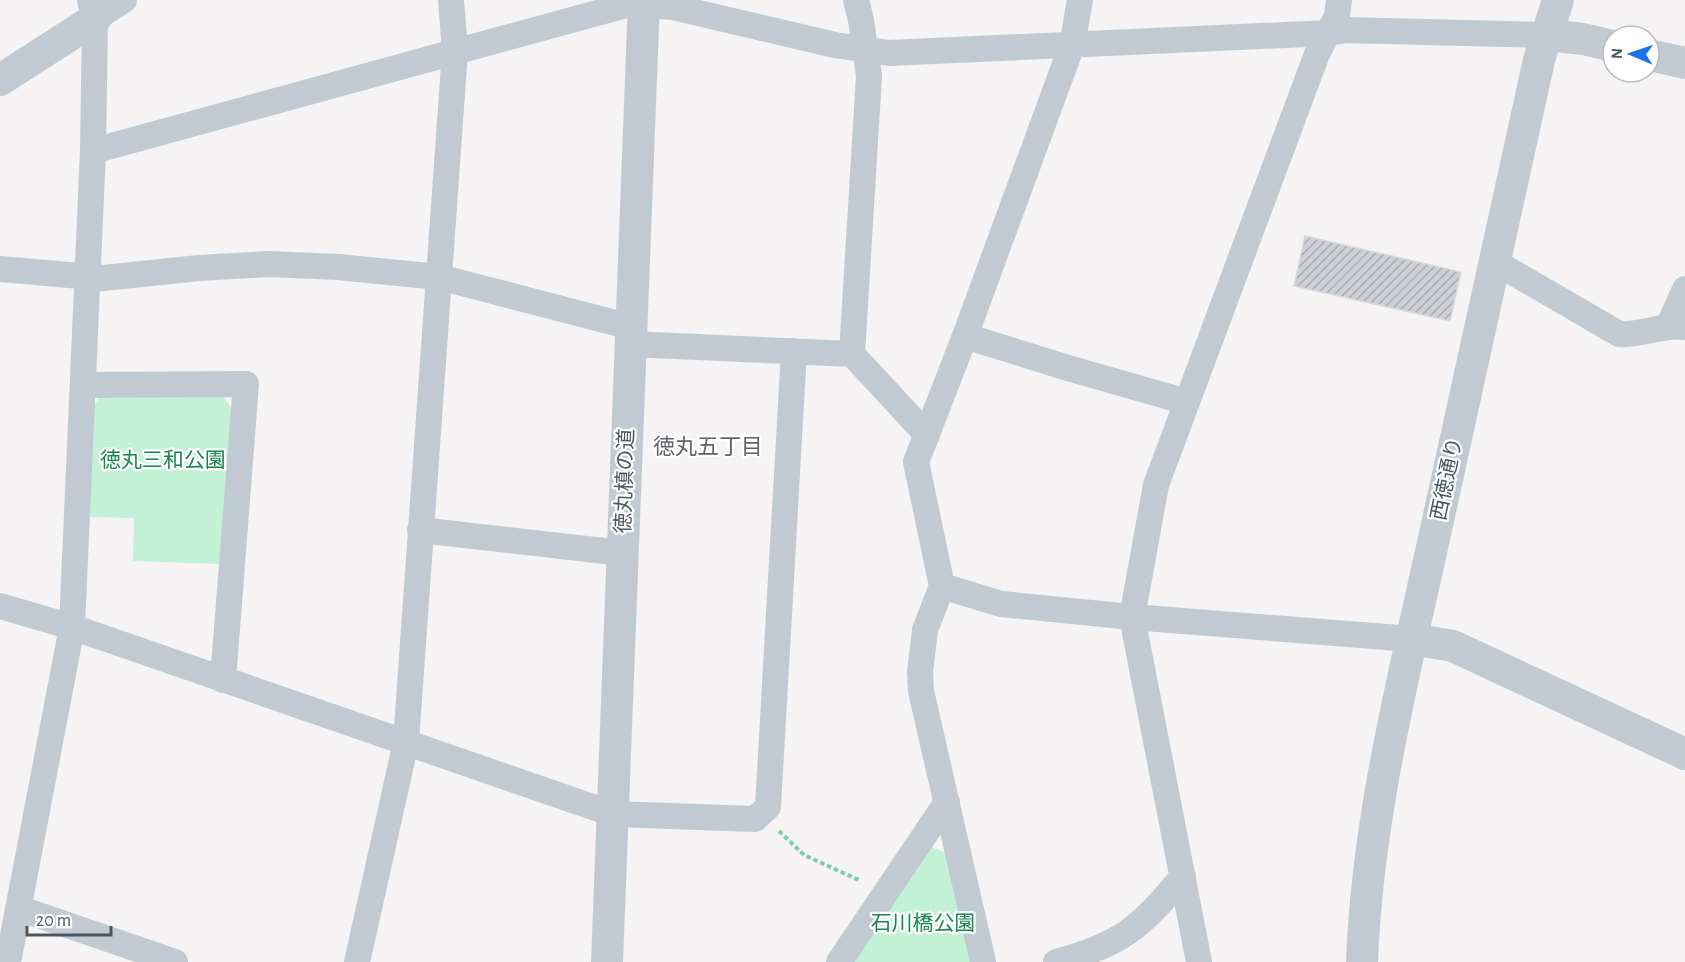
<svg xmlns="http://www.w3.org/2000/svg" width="1685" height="962" font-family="'Alegreya Sans','Noto Sans JP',sans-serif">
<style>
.park{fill:#c3f1d5}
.building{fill:url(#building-hatch);stroke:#d7d9de;stroke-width:1.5}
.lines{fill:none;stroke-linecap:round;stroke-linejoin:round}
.path{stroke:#7ad0a6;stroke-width:4;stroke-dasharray:4.5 3;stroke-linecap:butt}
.minor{stroke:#c1cad2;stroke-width:26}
.tertiary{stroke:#c1cad2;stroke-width:32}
.labels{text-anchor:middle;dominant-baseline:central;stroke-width:4.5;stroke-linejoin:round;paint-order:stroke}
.park-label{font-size:21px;fill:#17864f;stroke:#fff}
.street-label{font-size:21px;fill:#4a5661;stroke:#fff}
.neighbourhood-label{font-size:22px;fill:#5f6368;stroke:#fff}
</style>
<defs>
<pattern id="building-hatch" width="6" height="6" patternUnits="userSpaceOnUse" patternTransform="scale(1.5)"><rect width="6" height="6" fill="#cdcfd5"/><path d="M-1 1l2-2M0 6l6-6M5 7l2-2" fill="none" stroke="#a8abb0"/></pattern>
</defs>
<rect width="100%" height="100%" fill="#f5f3f3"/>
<path class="park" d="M103,394H221L232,408L220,564L133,561L134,518L87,517L93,406Z
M928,846L945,852L970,962H853Z"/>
<path class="building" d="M1305,236L1461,272L1450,321L1294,286Z"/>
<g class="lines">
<path class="path" d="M779,831L804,855L861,881"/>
<path class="minor" d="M856,0L861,20L869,76L852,354L927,435
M95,19L124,0
M93,151L630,4L673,7L835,45L889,53L1329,33L1345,30L1547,35
M1495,262L1619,334C1641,336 1662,324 1685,327
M0,269L103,278L199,268L269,264L338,267L439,277L631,327
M1668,327L1685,289
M965,336L1068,368L1187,402
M630,344L852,354
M83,385L246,384L223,680
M420,530L622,553
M942,586L1001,604L1132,617L1412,639
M0,606L72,627L613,814L755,819L768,807L794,351
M18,908L175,962
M8,962L72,627L93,151L95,19L90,0
M357,962L406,742L455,51L451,0
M839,962L947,802
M983,962L921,691L920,672L925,630L942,586L916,462L965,336L1072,45L1080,0
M1056,962C1120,945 1141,928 1183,876
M1199,962L1132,617L1156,485L1317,54L1337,16L1339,0"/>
<path class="tertiary" d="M1547,35L1583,39L1613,46
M1649,55L1685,63
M0,80L95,19
M1412,639L1453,646L1685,754
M607,962L644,0
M1362,962C1367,824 1401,687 1431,552C1467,388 1503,224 1539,60L1558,0"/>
</g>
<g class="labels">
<g class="park-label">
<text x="163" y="460">徳丸三和公園</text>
<text x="923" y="923">石川橋公園</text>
</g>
<g class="street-label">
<text transform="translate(1447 479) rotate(-78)">西徳通り</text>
<text transform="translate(625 481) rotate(-88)">徳丸槙の道</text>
</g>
<g class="neighbourhood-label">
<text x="708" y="447">徳丸五丁目</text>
</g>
</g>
<g transform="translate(1631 54) rotate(272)"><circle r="28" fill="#ffffff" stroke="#b7bbc0" stroke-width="1.5"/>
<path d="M0-4.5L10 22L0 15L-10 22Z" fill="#1a73e8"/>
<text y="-9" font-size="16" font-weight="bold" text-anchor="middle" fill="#4a5661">N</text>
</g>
<path d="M27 926v9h84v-9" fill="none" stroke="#4a5661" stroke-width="3"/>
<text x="36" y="926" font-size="18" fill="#4a5661" stroke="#ffffff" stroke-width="4.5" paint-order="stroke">20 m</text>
</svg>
